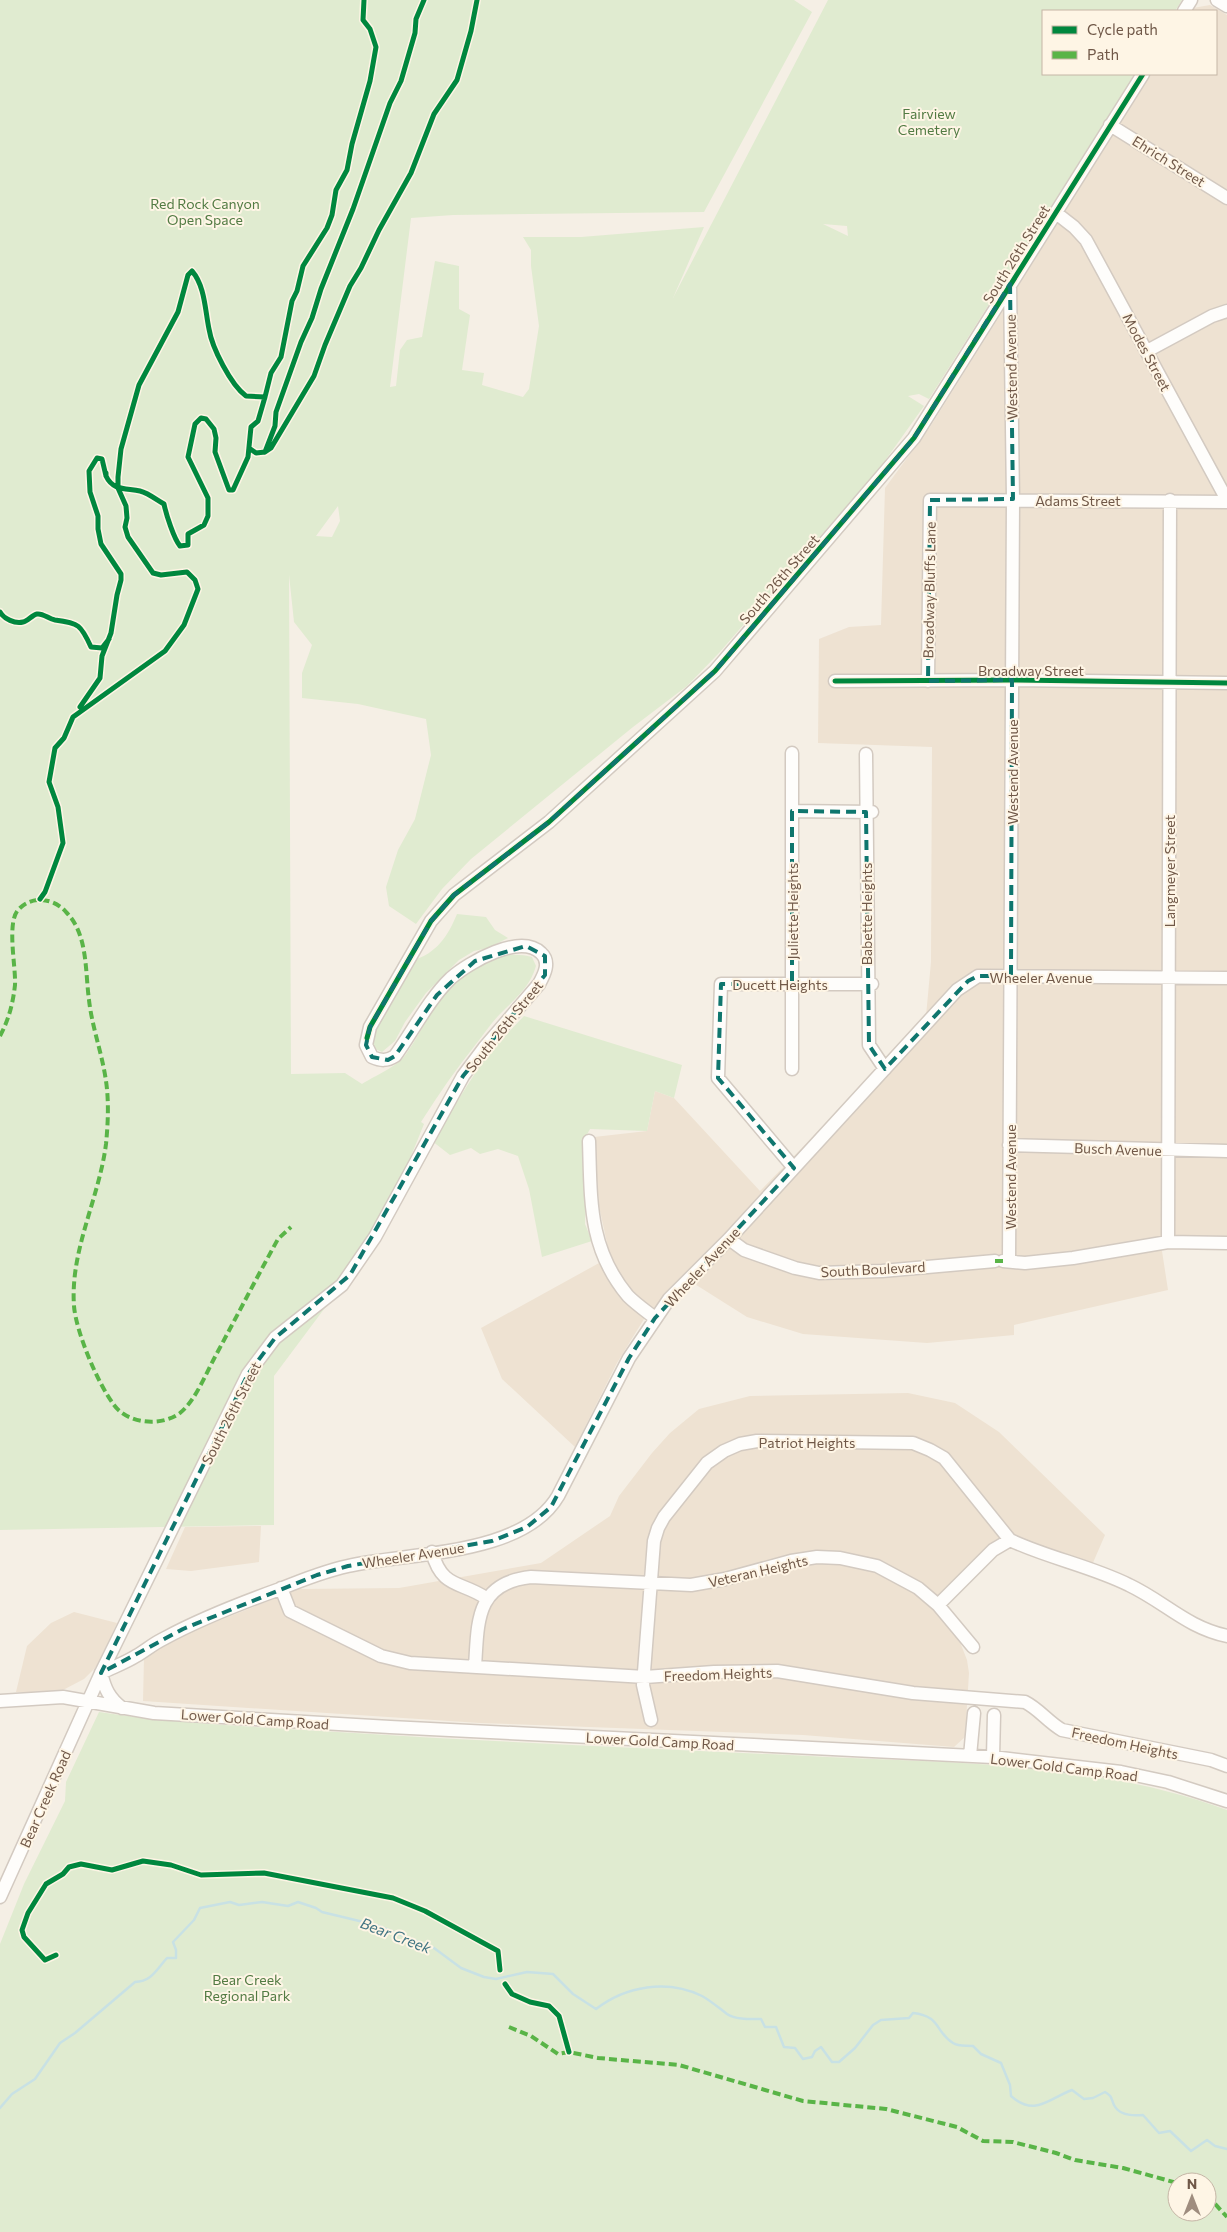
<svg xmlns="http://www.w3.org/2000/svg" width="1227" height="2232" font-family="Commissioner,sans-serif">
<style>
.residential{fill:#eee2d2}
.green{fill:#e0ebd0;fill-rule:evenodd}
.lines{fill:none;stroke-linecap:round;stroke-linejoin:round}
.stream{stroke:#c8e1e4;stroke-width:2.5}
.minor-casing{stroke:#d3cac1;stroke-width:15}
.minor{stroke:#fefdfb;stroke-width:12}
.quiet{stroke:#59b447;stroke-width:4;stroke-dasharray:8 4;stroke-linecap:butt}
.cycleway-casing{stroke:#fef5e5;stroke-width:8}
.cycleway{stroke:#00873e;stroke-width:5}
.marked{fill:none;stroke:#0f766e;stroke-width:4;stroke-dasharray:10 6;stroke-linejoin:round}
.labels{text-anchor:middle;dominant-baseline:central;stroke-width:4;stroke-linejoin:round;paint-order:stroke}
.park-label{font-size:14px;fill:#527b43;stroke:#fef5e5}
.street-label{font-size:14px;fill:#705848;stroke:#fef5e5}
.water-label{font-size:15px;font-style:italic;fill:#437684;stroke:#fef5e5}
</style>
<rect width="100%" height="100%" fill="#f5efe5"/>
<path class="residential" d="M1210,5L1227,15V1236L1160,1238L1168,1290L1014,1325V1335L927,1343L803,1334L747,1317L682,1276L644,1319L617,1363L575,1447L502,1379L481,1328L610,1257L599,1206L594,1137L647,1131L655,1091L674,1098L760,1191L862,1086L876,1068L926,1016L931,962L932,747L818,743L819,639L849,627L881,625L885,488L930,427L1151,74H1216V11H1191L1193,8Z
M908,1393L955,1403L999,1432L1105,1535L1092,1565L1016,1537L1010,1530L996,1540L940,1594L931,1607L949,1627L960,1642L967,1660L969,1673L965,1737L954,1747L803,1735L480,1723L143,1701L144,1658L180,1636L299,1589L399,1588L541,1563L610,1516L619,1496L652,1453L670,1433L699,1409L750,1396Z
M261,1526L259,1562L191,1571L166,1569L185,1527Z
M74,1612L117,1623L97,1666L84,1679L63,1690L38,1693L16,1692L27,1646L51,1623Z"/>
<path class="green" d="M0,0H794L812,12L704,212L453,215L411,218L390,387L396,386L400,350L407,340L422,337L435,261L459,266V309L470,315L462,370L484,373L482,385L523,397L529,389L539,326L531,266V250L523,237H581L704,227L673,298L828,0H1182L1175,11H1043V74H1135L929,399L919,394L908,396L924,406L882,465L719,653L687,686L633,727L471,859L442,889L416,924L389,906L386,887L398,850L415,819L431,755L426,719L358,704L302,698V673L312,645L294,622L289,575L291,1074L345,1073L362,1084C376,1075 397,1067 406,1054C421,1033 431,1009 446,989C450,984 456,981 461,977C483,961 505,950 532,957L536,966C530,987 515,999 500,1014C491,1023 484,1034 476,1044C456,1069 438,1095 421,1122L424,1124L390,1208L342,1285L274,1376V1525L0,1530ZM823,224L847,226L848,236ZM338,506L340,521L332,537L316,536Z
M457,914L486,917L495,930L508,938L488,948L474,951L459,960L426,993L405,1022L395,1041L382,1052L371,1047L375,1032L413,960C436,954 448,936 457,914Z
M524,1016L682,1065L674,1098L655,1091L647,1131L590,1129L583,1142L586,1193L585,1224L592,1241L542,1257L529,1189L518,1156L498,1149L480,1154L471,1148L450,1155L432,1141L486,1056Z
M99,1712C183,1725 269,1727 354,1733C512,1743 670,1749 827,1757C960,1763 1100,1763 1227,1810V2232H0V1944L24,1884L65,1801L66,1782ZM1177,2182H1207V2212H1177Z"/>
<g class="lines">
<path class="stream" d="M0,2108L12,2094L35,2079L60,2043L75,2033L135,1982C152,1981 156,1970 167,1958H176V1950L173,1942L194,1920L200,1908L230,1902L239,1905L262,1902L288,1906L298,1902L316,1908L322,1912L376,1925L434,1948L461,1968L484,1977L496,1979L527,1972L553,1974L573,1994L596,2009C626,1986 667,1979 702,1996C711,2001 719,2008 727,2014C736,2020 751,2019 761,2019L765,2027H776L784,2047L795,2048L803,2059L812,2057L815,2051L821,2047L832,2062H839L855,2048L873,2025L881,2020L909,2018L913,2013C941,2016 935,2032 953,2043C959,2047 966,2045 973,2046L981,2054L1001,2063L1010,2085L1011,2096C1035,2117 1048,2099 1072,2090L1084,2099L1093,2098L1105,2092C1112,2096 1111,2098 1114,2105C1119,2115 1133,2116 1143,2115L1159,2133L1170,2131L1191,2151L1207,2140L1215,2146L1227,2149"/>
<g class="minor-casing">
<path id="minor" d="M1217,0L1227,6
M1184,11L1191,0
M1110,125L1227,198
M1056,213L1074,227L1086,240L1227,500
M1147,351L1212,316L1227,311
M835,681L1012,680L1227,683
M928,681L930,500L1227,502
M866,754L869,1045L885,1069
M792,811L872,812
M792,1069V753
M589,1141C591,1200 588,1248 628,1296C636,1304 646,1311 655,1318
M1009,1145L1227,1151
M794,1168L718,1078L721,984H872
M729,1239L744,1250L795,1268L819,1273L882,1271L995,1261
M1168,1242L1170,500
M1003,1261L1025,1263L1073,1258L1168,1242L1227,1243
M1009,1261L1013,499L1010,284
M432,1552C442,1589 461,1581 486,1598
M281,1588L290,1611L381,1656L410,1663L645,1677L714,1672L777,1671L913,1693L1025,1702C1039,1709 1048,1722 1062,1730L1211,1760L1227,1766
M938,1605L993,1550L1010,1540C1048,1558 1091,1566 1129,1585C1165,1602 1186,1627 1227,1636
M475,1667C478,1622 475,1583 531,1577L691,1585L725,1579L791,1561L817,1557L840,1558L877,1566L918,1588L938,1605L973,1647
M0,1701L63,1697L154,1713L390,1727L993,1757L1121,1772L1168,1782L1227,1801
M122,1708C109,1698 105,1689 101,1673C113,1667 125,1663 136,1656C145,1651 154,1643 165,1638C202,1618 241,1603 280,1589C302,1580 325,1571 348,1566C410,1552 523,1556 558,1496L629,1358L669,1299L729,1239L957,990L978,976L1227,978
M651,1720L643,1685L654,1541L658,1528L664,1517L707,1463L724,1451L740,1444L757,1441L913,1443L930,1450L944,1458L1010,1540
M970,1756L974,1713
M993,1757L994,1715
M0,1897L101,1673L248,1374L275,1338L342,1285L375,1237L463,1076L484,1048L539,984C544,975 551,962 541,953C520,933 469,962 451,978C429,999 413,1031 395,1056C387,1061 381,1061 372,1057L366,1045L370,1027L431,921L454,895L549,822L715,671L914,438L1143,74"/>
</g>
<use href="#minor" class="minor"/>
<path class="quiet" d="M0,1036C9,1019 13,1003 15,985C16,966 6,921 19,909C32,895 54,898 66,912C88,934 85,970 89,1000C92,1027 102,1053 106,1081C109,1101 108,1124 106,1144C99,1199 70,1250 74,1306C76,1332 98,1384 114,1405C128,1424 161,1427 180,1413C196,1400 206,1373 216,1355C237,1316 257,1277 278,1239L291,1227
M995,1261H1003
M509,2027L531,2036L558,2054L569,2052L598,2058L679,2065L803,2101L886,2109L957,2127L983,2141L1013,2142L1056,2153L1075,2160L1123,2168L1177,2183
M1207,2195L1227,2217"/>
<g class="cycleway-casing">
<path id="cycleway" d="M249,448L256,453L265,452L275,426L276,412L301,342L312,318L321,289L353,209L390,103L401,81L415,33L416,19L424,0
M265,452L271,448L314,376L325,345L350,286L361,268L379,230L411,173L434,114L457,80L471,31L477,0
M106,476C113,491 126,488 140,491C148,493 157,500 164,504C166,514 174,539 180,546L188,545V534L204,525L208,516V498L188,457L195,424L201,418L206,419L214,429L216,438L215,452L229,490H233L248,457L251,427L258,421L265,397
M0,612C4,619 15,624 23,622C28,621 32,615 37,614C43,613 49,619 55,620C79,623 81,625 91,647L102,648L109,639
M835,681L1012,680L1227,683
M80,707L100,678L102,656L111,633L117,595L121,580V574L101,544L98,529V516L90,492L89,471L97,458L102,459L106,476V473
M40,899L45,892L63,843L58,807L49,782L55,748L64,738L73,717L165,651L184,625L198,589L195,580L187,572L161,575L153,573L128,537L125,527L127,518L126,506L118,488V477L121,449L139,385L178,312L188,275L192,271C205,286 205,310 209,329C212,348 231,385 246,396L265,397L271,373L281,357L292,301L297,291L303,266L327,228L332,215L336,190L347,170L352,144L370,81L376,47L370,29L363,20L364,0
M367,1038L370,1027L431,921L454,895L549,822L715,671L914,438L1143,74
M56,1955L45,1960L24,1937L22,1930L28,1913L46,1884L63,1874L69,1867L81,1864L112,1870L143,1861L171,1865L201,1875L264,1873L393,1898L425,1911L498,1951L500,1970
M505,1984L512,1994L530,2002L549,2006L559,2016L569,2052"/>
</g>
<use href="#cycleway" class="cycleway"/>
</g>
<path class="marked" d="M1010,284L1013,499L930,500L928,681L1012,680L1011,976H978L968,981L885,1069L869,1045L866,812L792,811V984H721L718,1078L794,1168L655,1318L629,1358L551,1507L527,1527L492,1541L348,1566L317,1575L183,1629L101,1673L248,1374L275,1338L350,1275L463,1076L545,975V956L526,946L475,961L437,995L395,1056L388,1060L372,1057L366,1045L370,1027L431,921L454,895L549,822L715,671L914,438Z"/>
<g class="labels">
<g class="park-label">
<text x="929" y="113">Fairview<tspan x="929" dy="16">Cemetery</tspan></text>
<text x="205" y="203">Red Rock Canyon<tspan x="205" dy="16">Open Space</tspan></text>
<text x="247" y="1979">Bear Creek<tspan x="247" dy="16">Regional Park</tspan></text>
</g>
<g class="street-label">
<text transform="translate(1169 161) rotate(32)">Ehrich Street</text>
<text transform="translate(1016 254) rotate(-58)">South 26th Street</text>
<text transform="translate(1147 352) rotate(62)">Modes Street</text>
<text transform="translate(1011 367) rotate(-91)">Westend Avenue</text>
<text x="1078" y="500">Adams Street</text>
<text transform="translate(779 579) rotate(-49)">South 26th Street</text>
<text transform="translate(929 590) rotate(-89)">Broadway Bluffs Lane</text>
<text x="1031" y="670">Broadway Street</text>
<text transform="translate(1012 772) rotate(-90)">Westend Avenue</text>
<text transform="translate(1169 871) rotate(-90)">Langmeyer Street</text>
<text transform="translate(792 911) rotate(-90)">Juliette Heights</text>
<text transform="translate(866 914) rotate(-90)">Babette Heights</text>
<text x="1041" y="977">Wheeler Avenue</text>
<text x="780" y="984">Ducett Heights</text>
<text transform="translate(504 1026) rotate(-51)">South 26th Street</text>
<text transform="translate(1118 1149) rotate(2)">Busch Avenue</text>
<text transform="translate(1010 1177) rotate(-90)">Westend Avenue</text>
<text transform="translate(702 1267) rotate(-47)">Wheeler Avenue</text>
<text transform="translate(873 1269) rotate(-3)">South Boulevard</text>
<text transform="translate(231 1413) rotate(-63)">South 26th Street</text>
<text x="807" y="1442">Patriot Heights</text>
<text transform="translate(413 1555) rotate(-9)">Wheeler Avenue</text>
<text transform="translate(758 1571) rotate(-13)">Veteran Heights</text>
<text transform="translate(718 1674) rotate(-2)">Freedom Heights</text>
<text transform="translate(255 1719) rotate(4)">Lower Gold Camp Road</text>
<text transform="translate(660 1741) rotate(3)">Lower Gold Camp Road</text>
<text transform="translate(1125 1743) rotate(12)">Freedom Heights</text>
<text transform="translate(1064 1767) rotate(7)">Lower Gold Camp Road</text>
<text transform="translate(45 1799) rotate(-66)">Bear Creek Road</text>
</g>
<g class="water-label">
<text transform="translate(396 1935) rotate(21)">Bear Creek</text>
</g>
</g>
<rect x="1042" y="10" width="175" height="65" fill="#fef5e5" stroke="#c5b6a6"/>
<rect x="1052" y="26" width="25" height="8" fill="#00873e" stroke="#c5b6a6"/>
<text x="1087" y="35" font-size="15" fill="#705848">Cycle path</text>
<rect x="1052" y="51" width="25" height="8" fill="#59b447" stroke="#c5b6a6"/>
<text x="1087" y="60" font-size="15" fill="#705848">Path</text>
<g transform="translate(1192 2197)"><circle r="24" fill="#fef5e5" stroke="#c5b6a6"/>
<path d="M0-4L9 19L0 12L-9 19Z" fill="#9f8d7f"/>
<text y="-8" font-size="14" font-weight="bold" text-anchor="middle" fill="#705848">N</text>
</g>
</svg>
